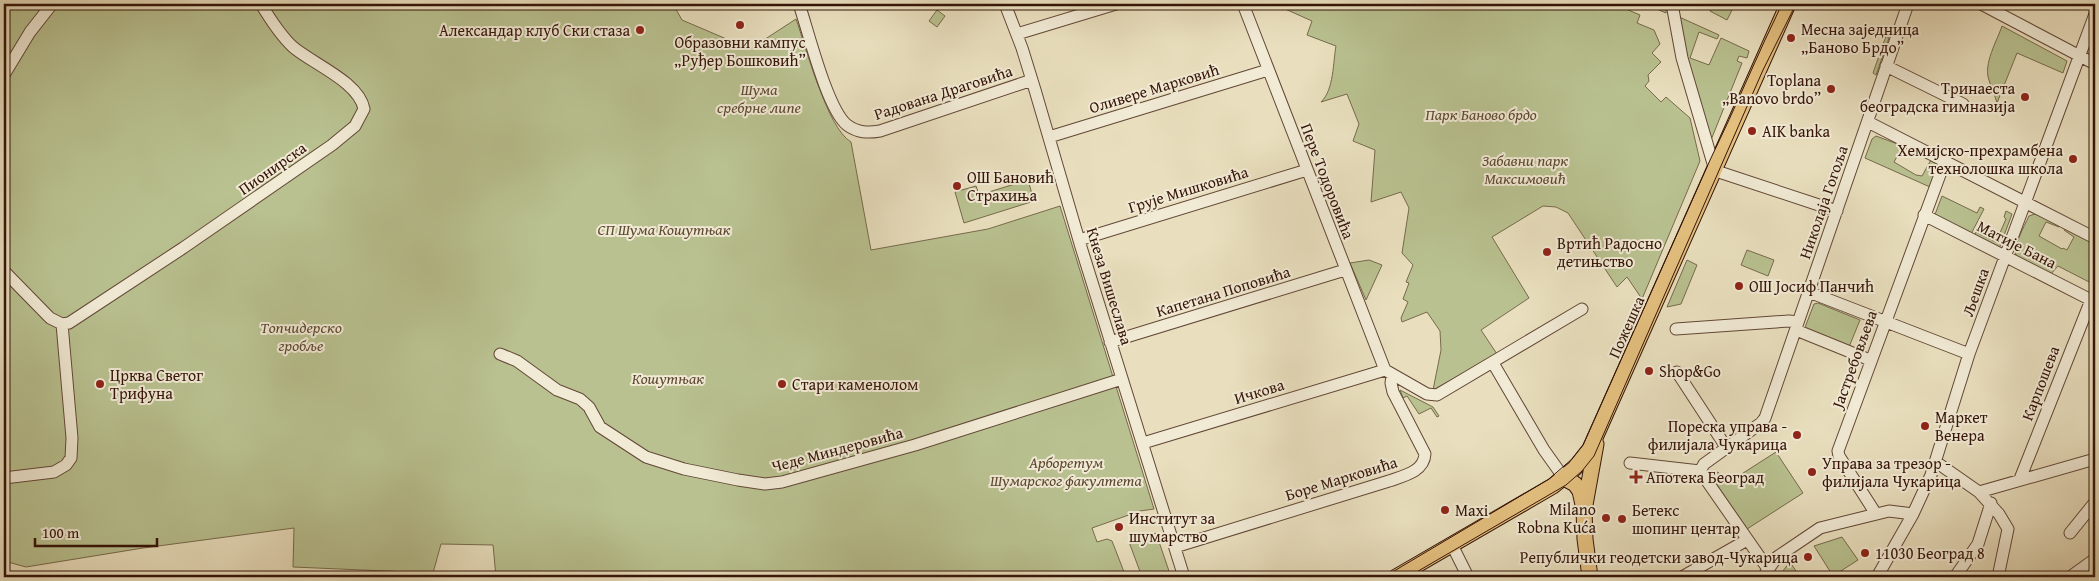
<svg xmlns="http://www.w3.org/2000/svg" width="2099" height="581" font-family="'Gentium Book Plus',serif">
<style>
.green{fill:#b9c190;stroke:#776a4c}
.lines{fill:none;stroke-linecap:round;stroke-linejoin:round}
.minor-casing{stroke:#624736;stroke-width:13}
.major-casing{stroke:#351408;stroke-width:17}
.minor{stroke:#f1ead5;stroke-width:11}
.major{stroke:#e4c07f;stroke-width:15}
.tram{stroke:#351408;stroke-width:1}
.poi-dot{fill:#8f2418;stroke:#f1ead5;stroke-width:2}
.labels{text-anchor:middle;dominant-baseline:central;stroke-width:4;stroke-linejoin:round;paint-order:stroke}
.poi-label{font-size:16px;fill:#351408;stroke:#f1ead5;text-anchor:start}
.street-label{font-size:16px;fill:#351408;stroke:#f1ead5}
.park-label{font-size:16px;font-style:italic;fill:#5d4831;stroke:#f1ead5}
</style>
<rect width="100%" height="100%" fill="#e9dfbe"/>
<filter id="stains"><feTurbulence type="fractalNoise" baseFrequency=".004" numOctaves="4"/><feColorMatrix values="0 0 0 0 .2 0 0 0 0 .09 0 0 0 0 .02 0 0 0 .5 -.17"/></filter>
<radialGradient id="worn" r=".72"><stop offset=".6" stop-color="#630" stop-opacity="0"/><stop offset="1" stop-color="#630" stop-opacity=".3"/></radialGradient>
<path class="green" d="M4,4H673L682,20L750,49L796,19C806,47 827,128 851,142L871,250L988,229L1060,206L1154,509L1140,511L1092,528L1097,542L1107,539L1112,541L1126,577H496L493,545L441,544L433,573L293,567L294,528L143,548L26,567L4,561Z
M1274,4H1628L1626,9L1640,15L1637,23L1654,30L1660,44L1652,53L1661,62L1648,75L1649,81L1645,86L1661,102L1666,97L1690,118L1700,161L1642,299L1627,277L1617,287L1568,213L1556,207L1543,206L1492,237L1529,298L1481,330L1497,354L1433,390L1441,350L1440,331L1427,312L1402,322L1401,318L1408,302L1403,299L1409,283L1406,282L1413,265L1402,253L1409,208L1401,192L1371,202L1375,150L1353,141L1359,124L1347,94L1321,102C1334,90 1333,62 1336,46L1307,35L1312,21Z
M1645,4H1666V13Z
M1713,4H1735L1727,20L1710,11Z
M937,10L945,16L937,27L929,21Z
M1677,16L1719,35L1717,39L1699,32L1690,58L1709,65L1721,38L1749,51L1747,58L1739,56L1737,61L1742,63L1711,140L1684,56Z
M2002,26L2067,61L2063,73L2017,53L1997,103C1995,95 1991,88 1989,80C1983,64 1997,41 2002,26Z
M1886,36L1889,38L1876,75L1873,73Z
M1876,136L1903,146L1894,162L1916,175L1922,176L1932,158L1941,162L1930,187L1865,158L1872,139Z
M1028,180L1034,201L964,223L955,192L976,186L979,195Z
M1942,196L1977,213L1980,207L1984,209L1971,234L1934,217Z
M2006,211L2012,214L1999,249L1973,238L1976,232L1996,242L2006,219L2004,217Z
M2035,214L2061,225L2059,227L2046,222L2039,236L2062,249L2063,248L2067,250L2074,237L2064,230L2065,228L2095,244V274L2091,283L2058,266L2050,275L2016,257C2013,245 2024,227 2029,216Z
M1747,250L1774,260L1768,276L1741,265Z
M1369,260L1382,265L1366,300L1350,263Z
M1687,260L1697,265L1681,304L1667,307Z
M1818,303L1860,320L1849,347L1804,330L1814,304Z
M1400,390L1433,407L1439,416L1437,417L1431,408L1419,414L1407,396L1403,398Z
M1776,452L1803,493L1747,529L1711,476L1718,472L1726,484Z
M1156,533L1171,577H1142L1129,542Z
M1842,537L1858,560L1833,576L1814,546Z
M1790,562L1800,577H1778Z"/>
<g class="lines">
<g class="minor-casing">
<path id="minor" d="M799,4C808,30 827,109 847,125C858,133 868,133 880,131L1032,80
M1005,4L1022,48L1035,90L1081,247L1184,577
M1243,4L1385,370L1427,394L1437,395L1582,309
M1672,4L1682,58L1714,167
M1981,4L2095,64
M1017,34L1116,4
M1886,66L1963,104
M4,75L30,32L52,4
M1868,122L2095,238
M1049,137L1268,70
M1713,170L1837,211
M1924,215L2095,302
M1079,240L1307,170
M4,271L50,318L62,324L69,323L183,248L332,145L355,126L364,109C359,82 313,64 293,47C280,35 270,19 261,4
M1809,292L1969,354
M1676,329L1789,321L1798,322
M1796,330L1870,360
M1110,342L1345,270
M500,354L517,361L557,390L580,399L589,407L600,427L646,457L684,469L738,480L765,484L782,482L915,445L1122,379
M1493,363L1544,450L1564,478
M1677,372L1726,447
M1143,443L1385,370
M1936,462L1979,492L2095,459
M1630,463L1700,471
M1700,471L1704,464L1761,423L1765,418L1908,4
M1700,471L1768,569
M4,478L54,472L66,465L71,458L72,438L62,324
M2020,479L2091,300
M1979,492L1999,514L2008,529L1998,577
M1876,514L1839,456L1838,451L1945,161
M2070,533L2095,502
M1452,545L1468,577
M1175,547L1389,481C1403,476 1424,472 1425,454L1393,392L1391,383L1392,376
M1682,577L1747,540
M1763,577L1777,557L1820,528L1889,511L1913,514
M1877,577L1913,514L1931,475L1969,354L2095,14
M1955,577L1978,544L1991,503
M2070,577L2095,559"/>
</g>
<g class="major-casing">
<path id="major" d="M1564,478L1575,484L1580,491L1584,509L1585,539L1590,577
M1585,505L1596,444
M1396,577L1553,486L1575,468L1590,449L1788,4"/>
</g>
<use href="#minor" class="minor"/>
<use href="#major" class="major"/>
<path class="tram" d="M1384,577L1549,479L1572,459L1583,445L1711,158C1736,107 1757,55 1782,4
M1408,577L1566,485L1582,471L1594,456L1763,70L1796,4"/>
</g>
<g class="poi-dot">
<circle cx="740" cy="25" r="5"/>
<circle cx="640" cy="30" r="5"/>
<circle cx="1791" cy="38" r="5"/>
<circle cx="1831" cy="89" r="5"/>
<circle cx="2025" cy="97" r="5"/>
<circle cx="1752" cy="131" r="5"/>
<circle cx="2073" cy="159" r="5"/>
<circle cx="957" cy="186" r="5"/>
<circle cx="1547" cy="252" r="5"/>
<circle cx="1739" cy="286" r="5"/>
<circle cx="1649" cy="371" r="5"/>
<circle cx="100" cy="384" r="5"/>
<circle cx="782" cy="384" r="5"/>
<circle cx="1925" cy="426" r="5"/>
<circle cx="1797" cy="435" r="5"/>
<circle cx="1812" cy="472" r="5"/>
<path d="M1633.5 469.5h5v5h5v5h-5v5h-5v-5h-5v-5h5z"/>
<circle cx="1445" cy="510" r="5"/>
<circle cx="1606" cy="518" r="5"/>
<circle cx="1622" cy="519" r="5"/>
<circle cx="1119" cy="527" r="5"/>
<circle cx="1865" cy="553" r="5"/>
<circle cx="1808" cy="557" r="5"/>
</g>
<g class="labels">
<g class="poi-label">
<text x="1801" y="29">Месна заједница<tspan x="1801" dy="18">„Баново Брдо”</tspan></text>
<text x="630" y="30" text-anchor="end">Александар клуб Ски стаза</text>
<text x="740" y="42" text-anchor="middle">Образовни кампус<tspan x="740" dy="18">„Руђер Бошковић”</tspan></text>
<text x="1821" y="80" text-anchor="end">Toplana<tspan x="1821" dy="18">„Banovo brdo”</tspan></text>
<text x="2015" y="88" text-anchor="end">Тринаеста<tspan x="2015" dy="18">београдска гимназија</tspan></text>
<text x="1762" y="131">AIK banka</text>
<text x="2063" y="150" text-anchor="end">Хемијско-прехрамбена<tspan x="2063" dy="18">технолошка школа</tspan></text>
<text x="967" y="177">ОШ Бановић<tspan x="967" dy="18">Страхиња</tspan></text>
<text x="1557" y="243">Вртић Радосно<tspan x="1557" dy="18">детињство</tspan></text>
<text x="1749" y="286">ОШ Јосиф Панчић</text>
<text x="1659" y="371">Shop&amp;Go</text>
<text x="110" y="375">Црква Светог<tspan x="110" dy="18">Трифуна</tspan></text>
<text x="792" y="384">Стари каменолом</text>
<text x="1935" y="417">Маркет<tspan x="1935" dy="18">Венера</tspan></text>
<text x="1787" y="426" text-anchor="end">Пореска управа -<tspan x="1787" dy="18">филијала Чукарица</tspan></text>
<text x="1822" y="463">Управа за трезор -<tspan x="1822" dy="18">филијала Чукарица</tspan></text>
<text x="1646" y="477">Апотека Београд</text>
<text x="1596" y="509" text-anchor="end">Milano<tspan x="1596" dy="18">Robna Kuća</tspan></text>
<text x="1455" y="510">Maxi</text>
<text x="1632" y="510">Бетекс<tspan x="1632" dy="18">шопинг центар</tspan></text>
<text x="1129" y="518">Институт за<tspan x="1129" dy="18">шумарство</tspan></text>
<text x="1875" y="553">11030 Београд 8</text>
<text x="1798" y="557" text-anchor="end">Републички геодетски завод-Чукарица</text>
</g>
<g class="street-label">
<text transform="translate(1154 88) rotate(-17)">Оливере Марковић</text>
<text transform="translate(943 92) rotate(-18)">Радована Драговића</text>
<text transform="translate(272 168) rotate(-35)">Пионирска</text>
<text transform="translate(1328 181) rotate(69)">Пере Тодоровића</text>
<text transform="translate(1188 189) rotate(-17)">Грује Мишковића</text>
<text transform="translate(1823 202) rotate(-71)">Николаја Гогоља</text>
<text transform="translate(2017 244) rotate(27)">Матије Бана</text>
<text transform="translate(1110 286) rotate(73)">Кнеза Вишеслава</text>
<text transform="translate(1223 291) rotate(-17)">Капетана Поповића</text>
<text transform="translate(1975 292) rotate(-70)">Љешка</text>
<text transform="translate(1626 327) rotate(-66)">Пожешка</text>
<text transform="translate(1854 359) rotate(-70)">Јастребовљева</text>
<text transform="translate(2040 383) rotate(-69)">Карпошева</text>
<text transform="translate(1259 391) rotate(-17)">Ичкова</text>
<text transform="translate(837 449) rotate(-15)">Чеде Миндеровића</text>
<text transform="translate(1341 478) rotate(-17)">Боре Марковића</text>
</g>
<g class="park-label">
<text x="759" y="89">Шума<tspan x="759" dy="18">сребрне липе</tspan></text>
<text x="1481" y="114">Парк Баново брдо</text>
<text x="1525" y="160">Забавни парк<tspan x="1525" dy="18">Максимовић</tspan></text>
<text x="664" y="229">СП Шума Кошутњак</text>
<text x="301" y="327">Топчидерско<tspan x="301" dy="18">гробље</tspan></text>
<text x="668" y="378">Кошутњак</text>
<text x="1066" y="462">Арборетум<tspan x="1066" dy="18">Шумарског факултета</tspan></text>
</g>
</g>
<rect width="2099" height="581" fill="none" stroke="#e9dfbe" stroke-width="20"/>
<rect x="5" y="5" width="2089" height="571" fill="none" stroke="#351408" stroke-width="2.5"/>
<rect x="10" y="10" width="2079" height="561" fill="none" stroke="#351408"/>
<path d="M35 538v8h122v-8" fill="none" stroke="#351408" stroke-width="2.5"/>
<text x="42" y="538" font-size="15" fill="#351408" stroke="#f1ead5" stroke-width="4" paint-order="stroke">100 m</text>
<rect width="100%" height="100%" filter="url(#stains)"/>
<rect width="100%" height="100%" fill="url(#worn)"/>
</svg>
